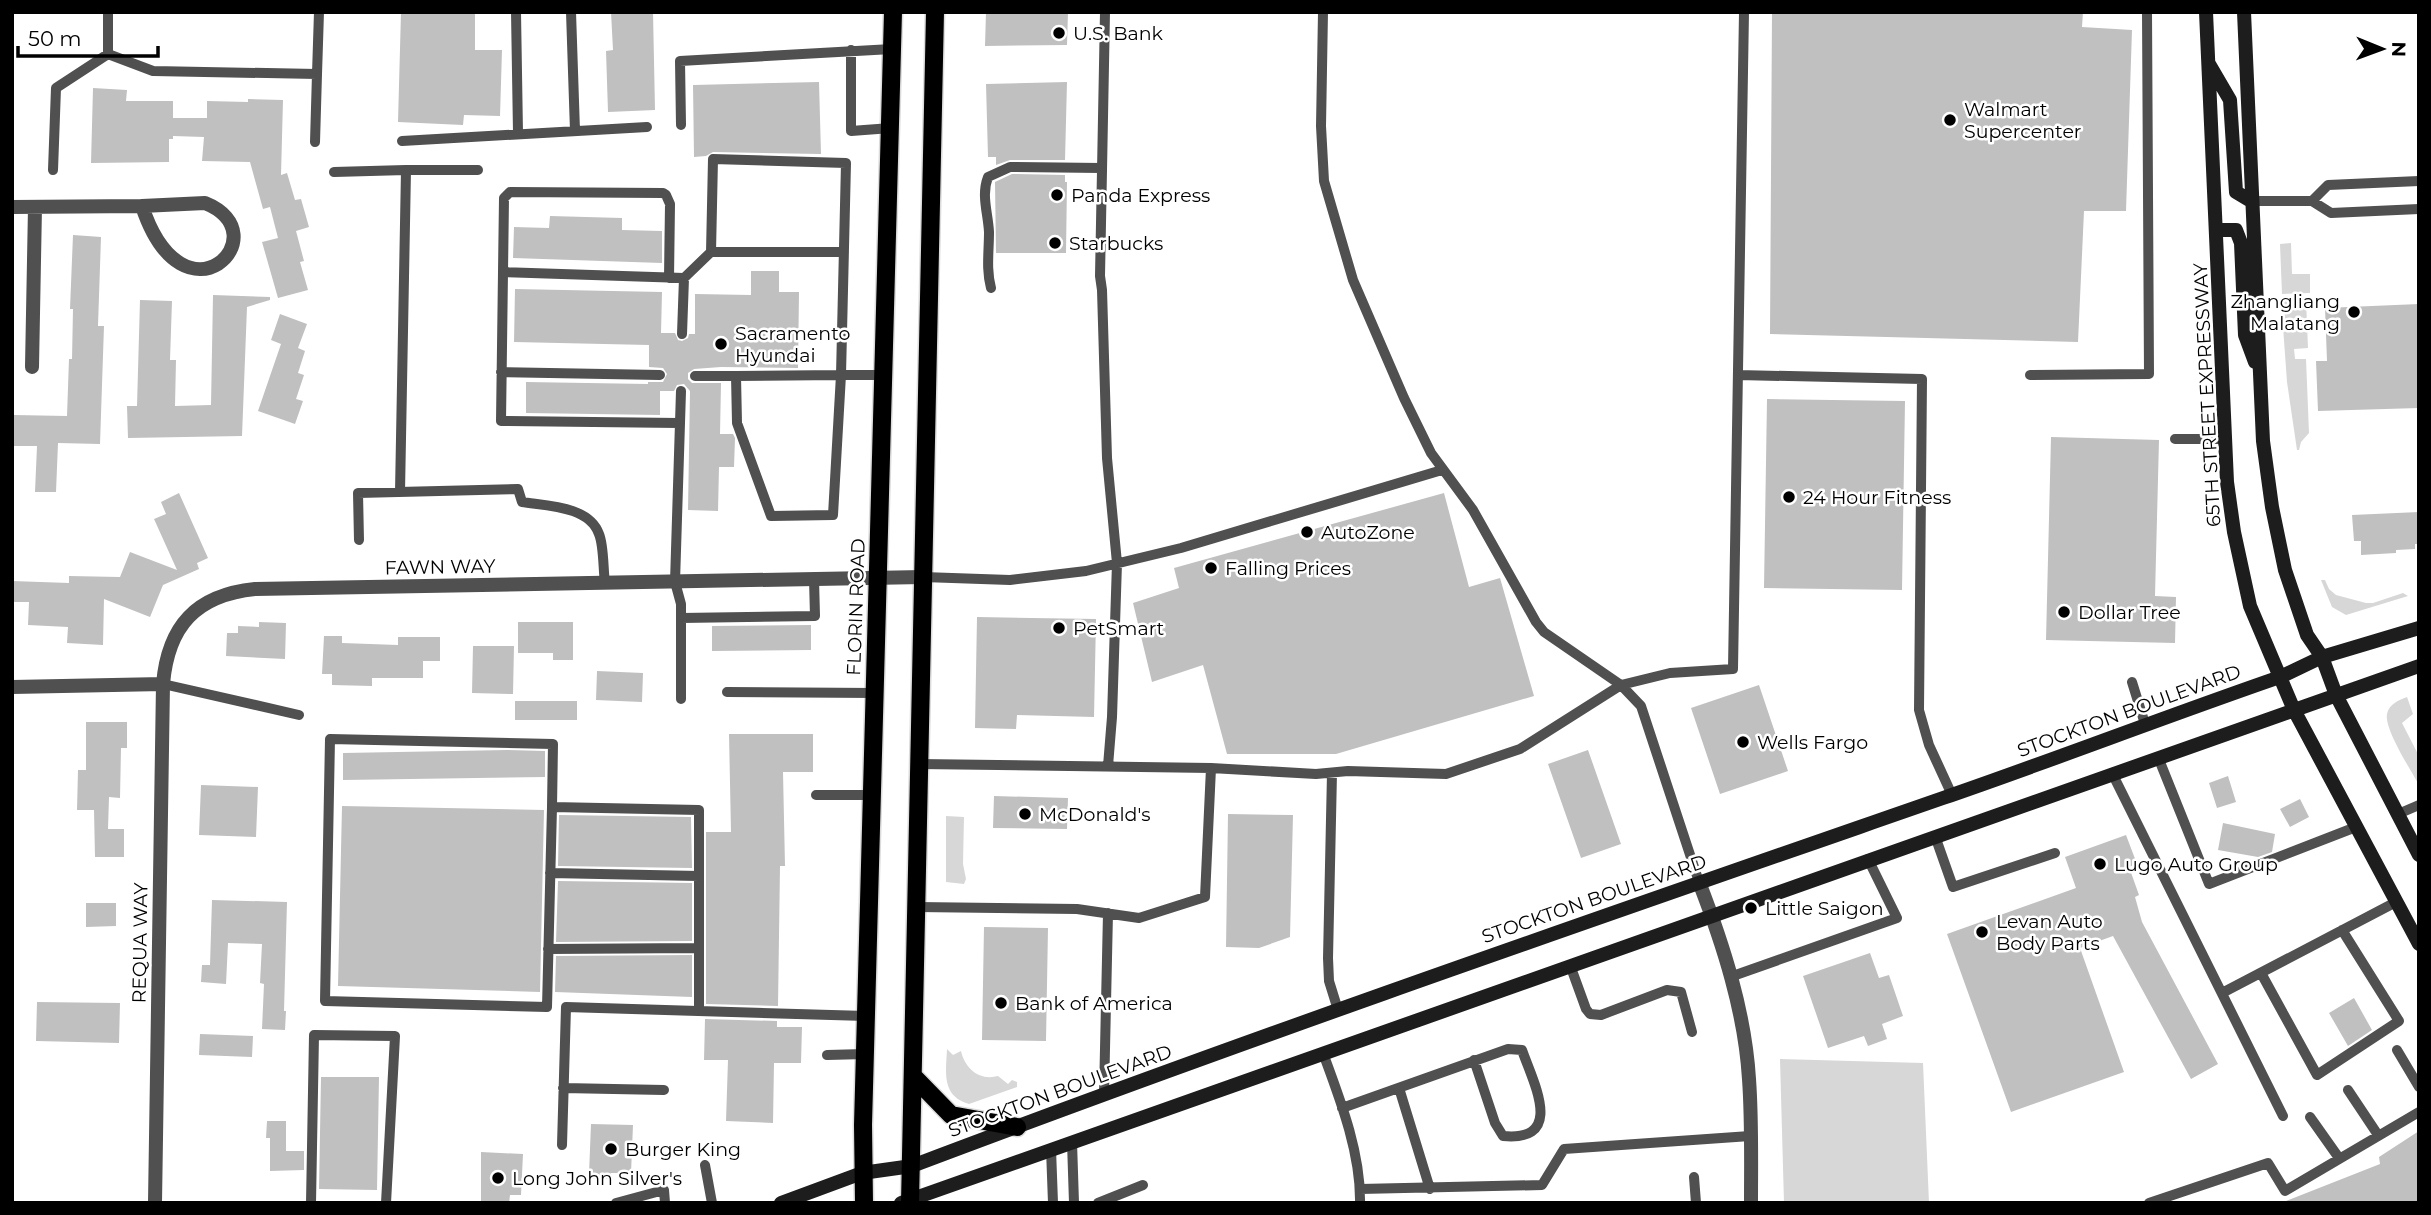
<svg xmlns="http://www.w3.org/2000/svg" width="2431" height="1215" font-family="Montserrat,sans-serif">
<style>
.green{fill:#d7d7d7}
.building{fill:#c0c0c0}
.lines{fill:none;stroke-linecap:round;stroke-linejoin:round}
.primary-casing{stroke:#dbdbdb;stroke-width:21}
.service{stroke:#505050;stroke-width:10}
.minor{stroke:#505050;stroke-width:14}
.tertiary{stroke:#505050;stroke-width:14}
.secondary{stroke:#1d1d1d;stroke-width:14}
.primary{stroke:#000;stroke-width:18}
.poi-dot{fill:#000;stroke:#fff;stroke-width:2.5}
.labels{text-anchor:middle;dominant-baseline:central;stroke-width:5;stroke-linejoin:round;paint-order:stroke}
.poi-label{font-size:19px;fill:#000;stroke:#fff;text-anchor:start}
.street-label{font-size:19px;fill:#000;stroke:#fff}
</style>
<rect width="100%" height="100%" fill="#fff"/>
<path class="green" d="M2291,243L2292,274H2310V293L2282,294L2280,244Z
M2281,299L2306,300L2308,348L2294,349L2295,359H2306L2309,433L2301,442L2299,450H2297L2287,382Z
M2321,580H2325L2329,589L2336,595L2366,603H2373L2403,593L2408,596L2346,615L2332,607Z
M2407,697L2413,714L2402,723L2419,756V785C2411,770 2384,729 2387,714C2389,704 2399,700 2407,697Z
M946,816L964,817L963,864L966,879L964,884L946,882Z
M947,1049L953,1055L961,1051C965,1069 980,1081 998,1076L1008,1084L1012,1080L1017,1082V1087L969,1104C941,1096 946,1072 947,1049Z
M1780,1059L1923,1063L1929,1203H1784Z"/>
<path class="building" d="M401,12H475V50H502L500,116L464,115L463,125L398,122Z
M611,12H653L655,110L608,112L606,51L613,50Z
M986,12H1068L1067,45L985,46Z
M1772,12H2083L2082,27L2132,30L2126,211H2084L2078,342L1770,334Z
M819,82L821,154L713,152L706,156L694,157L693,85Z
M1067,82L1065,160H1010L996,165V157H988L986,84Z
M93,88L127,90L126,101H173V118H207V101L248,102V99L283,100L281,175L287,173L295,200L301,199L309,227L296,231L304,261L300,262L308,290L278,298L262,242L278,238L270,207L263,209L250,162L202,161L204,137L173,136V139H169V162L91,163Z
M1012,174L1065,175V182H1067L1066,253H996L995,182Z
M550,216L622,218V230L662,231V263L513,258L514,227L549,228Z
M73,235L101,237L98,326H104L100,444L58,443L56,492H35L37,446H13L14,415L67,416L69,359H72L73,309H70Z
M751,271H779V292H799L798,368L721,367L694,369L688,373V379L692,383H721L720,434H733L735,438L734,467H719L718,511L688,510L690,391L684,384L677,385L674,391H660V415L526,413V382L648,384V382H663L667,374L663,368L649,367V345L514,342L515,289L662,292L661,333H675L678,340L682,341L688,338L689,334H695V294L751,295Z
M213,295L270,297V300L247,307L242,436L128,438L127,406H137L140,300L172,301L170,360H176L175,406L211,405Z
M2419,304V408L2318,411L2316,361H2327L2325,308Z
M280,314L307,324L298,348L305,351L298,373L304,375L296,399L303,401L295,424L258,411L281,344L271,340Z
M1767,399L1905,401L1902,590L1764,588Z
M2051,437L2159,440L2155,596L2176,597L2175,643L2046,640Z
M179,493L208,558L197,563L199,569L163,585L150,617L104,599L103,645L67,643L68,627L28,625L29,602H12V581L69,583V576L120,577L130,552L177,570L154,519L166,514L161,502Z
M1444,493L1469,587L1500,578L1534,696L1336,754H1227L1203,665L1152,682L1133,603L1179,588L1174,568Z
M2419,512V544H2415V549L2396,550V553L2361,555V541H2354L2352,515Z
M977,617L1096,619L1094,717L1017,715L1016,729L975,728Z
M259,622L286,623L285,659L226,656L227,633H238V626L259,627Z
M518,622H573V660H553V653H518Z
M811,625V650L712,651V626Z
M324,636H342V643L398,645V637H440V661H423V678H372V686L332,685V674H322Z
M473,646H514L513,694L472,693Z
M597,671L643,673L642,702L596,700Z
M1759,685L1788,771L1720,794L1691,708Z
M515,701H577V720H515Z
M86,722H127V748H121L120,798L109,797L108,829H124V857H95L94,810H77L78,770H86Z
M729,734H813V772H783L785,866H780L778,1006L706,1004V832H731Z
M507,750L545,751V777L343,780V753Z
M1588,750L1621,844L1581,858L1548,764Z
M2228,776L2236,802L2217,808L2209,783Z
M201,785L258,787L256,837L199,835Z
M994,796L1068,798L1067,829L993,828Z
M2300,799L2309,817L2290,827L2280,809Z
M342,806L544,810L540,992L338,986Z
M1228,814L1293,815L1290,937L1259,948L1226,947Z
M559,815L691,817L692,868L558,866Z
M2223,823L2275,834L2272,852L2258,857L2218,850Z
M2126,835L2137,864L2129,867L2139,895L2135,897L2142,922L2218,1064L2191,1079L2113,936L2080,948L2124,1072L2011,1112L1947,934L2076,888L2065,857Z
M558,881L692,883V941L556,942Z
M212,900L287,902L284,1011H286L285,1030L262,1029L264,984L260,983L262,944L228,943L226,984L201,982L202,965H210Z
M86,903H116V926L86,927Z
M984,927L1048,928L1046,1041L982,1040Z
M1870,953L1879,978L1889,975L1903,1016L1882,1024L1887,1039L1868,1046L1864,1036L1828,1048L1803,976Z
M692,955V997L555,992L556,956Z
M2354,998L2372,1030L2348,1046L2329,1013Z
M37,1002L120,1003L119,1043L36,1041Z
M705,1019L777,1021V1027H802L801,1063H774L773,1123L726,1121L728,1060H704Z
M200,1034L253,1036L252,1057L199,1055Z
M321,1077H379L377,1190L319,1189Z
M267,1121H286V1151H304V1170L270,1171V1138H266Z
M591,1124L633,1125L631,1173H611V1179H593V1174H589Z
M2419,1131V1203H2281L2380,1164L2379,1157Z
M481,1152L523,1154L521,1195H510L509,1203L481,1202Z"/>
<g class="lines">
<g class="primary-casing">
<path id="primary" d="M913,1076L951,1115L1017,1127
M864,1203L863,1125L893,12
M910,1203L935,12"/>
</g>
<path class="service" d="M516,12L518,133
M571,12L575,131
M1105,12L1100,276L1102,290L1107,458L1117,563L1112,717L1108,766
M1323,12L1321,126L1324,181L1353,280L1404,398L1431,453L1473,510L1536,622L1544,632L1621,685L1641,706L1699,882
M851,50V131L891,128
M108,54L153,71L317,74L319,12
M681,125L680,61L892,49
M402,141L647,127
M315,142L317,74
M53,170L56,88L108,54V12
M334,172L406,170
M2251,201H2312L2331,213L2419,209
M2312,201L2328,185L2419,181
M844,252H711L713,159L846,163L841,375H884
M503,272L504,198L510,192L663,193L666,195L670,204L669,278
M991,288C986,269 989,252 989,232C988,213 981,195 988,177L1010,167L1101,168
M682,334L684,278
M501,372L660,375
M841,375L833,515L771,516L737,423L736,376Z
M1738,375L1922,379L1919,710L1929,745L1952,795
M2030,375L2149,374L2147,12
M695,376H736
M681,391L675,582L681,604V618L815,616L814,579
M679,423L501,421L503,272L684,278L711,252
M2175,439H2225
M400,492L406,170H478
M359,540L358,493L518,489L522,502C547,506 589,506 599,534C604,546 603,569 605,583
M923,577L1010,580L1086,571L1181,548L1442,470
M2132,682L2145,724
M163,684L299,715
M727,692L875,693
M681,699V618
M2158,757L2209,884L2356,827
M919,764L1211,768L1316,774L1348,771L1446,774L1520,749L1621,685L1670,673L1733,669L1744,12
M1332,773L1328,958L1329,981L1338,1010
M2112,773L2283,1116
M816,795H872
M552,807L553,744L330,739L325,1001L547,1007L552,807L699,810V1011
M2398,814L2419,805
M1935,836L1953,887L2055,853
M550,873L699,876
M917,907L1077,909L1139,918L1205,897L1211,768
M548,949L699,948
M1570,965L1586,1009L1590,1014L1601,1015L1667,990L1681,992L1692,1032
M2261,973L2317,1075L2399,1021L2342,930
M1730,977L1897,918L1868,859
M2222,993L2396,902
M2397,1050L2419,1087
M1323,1053C1340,1099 1361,1153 1360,1203
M827,1055L865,1054
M563,1088L664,1090
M1399,1088L1430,1189
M2348,1090L2378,1135
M1104,1094L1108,913
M1342,1108L1508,1049L1522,1050C1533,1082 1566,1142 1503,1136L1495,1123L1474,1060
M2310,1117L2339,1158
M1072,1142L1074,1203
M562,1145L566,1007L866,1016
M1051,1149L1053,1203
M705,1165L712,1203
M1694,1177L1696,1203
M1360,1189L1542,1185L1564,1149L1750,1136
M311,1203L314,1035L395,1036L386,1203
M616,1203L664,1190L665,1203
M1098,1203L1143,1185
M2149,1203L2268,1163L2285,1191L2419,1112"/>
<path class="minor" d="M205,203C282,234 184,333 142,206Z
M12,207L142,206
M32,367L35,207
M12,687L163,684
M155,1203L163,684C168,626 196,595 255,589L923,577"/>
<path class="tertiary" d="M1699,882C1723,944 1745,1012 1749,1079C1752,1120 1751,1162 1751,1203"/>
<path class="secondary" d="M2206,12L2227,482L2234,532L2250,606L2280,677L2294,710L2419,944
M2244,12L2263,441L2272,507L2285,570L2307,635L2322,657L2336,695L2419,855
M2209,64L2230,100L2236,192L2251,201
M2217,230H2236L2241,243L2245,335L2255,362
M781,1203L862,1173L912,1166C1253,1037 1598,918 1943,798C2056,759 2167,716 2280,677L2322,657L2419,628
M901,1203L2419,666"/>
<use href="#primary" class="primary"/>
</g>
<g class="poi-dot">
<circle cx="1059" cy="33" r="7"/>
<circle cx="1950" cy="120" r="7"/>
<circle cx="1057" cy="195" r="7"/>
<circle cx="1055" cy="243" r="7"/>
<circle cx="2354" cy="312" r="7"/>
<circle cx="721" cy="344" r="7"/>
<circle cx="1789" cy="497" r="7"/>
<circle cx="1307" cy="532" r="7"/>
<circle cx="1211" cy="568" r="7"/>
<circle cx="2064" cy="612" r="7"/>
<circle cx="1059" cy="628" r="7"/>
<circle cx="1743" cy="742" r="7"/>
<circle cx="1025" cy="814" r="7"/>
<circle cx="2100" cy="864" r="7"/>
<circle cx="1751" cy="908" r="7"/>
<circle cx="1982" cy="932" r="7"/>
<circle cx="1001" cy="1003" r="7"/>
<circle cx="611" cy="1149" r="7"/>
<circle cx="498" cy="1178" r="7"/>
</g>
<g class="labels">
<g class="poi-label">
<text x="1073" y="33">U.S. Bank</text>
<text x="1964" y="109">Walmart<tspan x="1964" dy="22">Supercenter</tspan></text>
<text x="1071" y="195">Panda Express</text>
<text x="1069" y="243">Starbucks</text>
<text x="2340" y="301" text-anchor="end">Zhangliang<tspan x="2340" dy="22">Malatang</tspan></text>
<text x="735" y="333">Sacramento<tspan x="735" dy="22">Hyundai</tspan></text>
<text x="1803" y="497">24 Hour Fitness</text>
<text x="1321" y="532">AutoZone</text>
<text x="1225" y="568">Falling Prices</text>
<text x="2078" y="612">Dollar Tree</text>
<text x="1073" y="628">PetSmart</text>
<text x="1757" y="742">Wells Fargo</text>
<text x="1039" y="814">McDonald's</text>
<text x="2114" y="864">Lugo Auto Group</text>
<text x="1765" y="908">Little Saigon</text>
<text x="1996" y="921">Levan Auto<tspan x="1996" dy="22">Body Parts</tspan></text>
<text x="1015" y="1003">Bank of America</text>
<text x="625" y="1149">Burger King</text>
<text x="512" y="1178">Long John Silver's</text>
</g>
<g class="street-label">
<text transform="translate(2207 395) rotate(-93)">65TH STREET EXPRESSWAY</text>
<text transform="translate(440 567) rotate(-1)">FAWN WAY</text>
<text transform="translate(856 607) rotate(-88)">FLORIN ROAD</text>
<text transform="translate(2129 711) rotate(-20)">STOCKTON BOULEVARD</text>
<text transform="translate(1594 899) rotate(-19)">STOCKTON BOULEVARD</text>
<text transform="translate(140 943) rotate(-89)">REQUA WAY</text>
<text transform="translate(1060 1091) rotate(-20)">STOCKTON BOULEVARD</text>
</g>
</g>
<rect width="2431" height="1215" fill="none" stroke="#000000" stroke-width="28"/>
<g transform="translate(2382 49) rotate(91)" stroke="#ffffff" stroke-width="5" paint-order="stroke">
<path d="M0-5L12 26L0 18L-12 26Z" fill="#000000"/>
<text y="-10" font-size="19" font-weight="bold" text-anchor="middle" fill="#000000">N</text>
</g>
<path d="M18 46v10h140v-10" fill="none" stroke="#000000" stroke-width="3.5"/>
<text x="28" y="46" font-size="21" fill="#000000" stroke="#ffffff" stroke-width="5" paint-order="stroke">50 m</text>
</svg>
